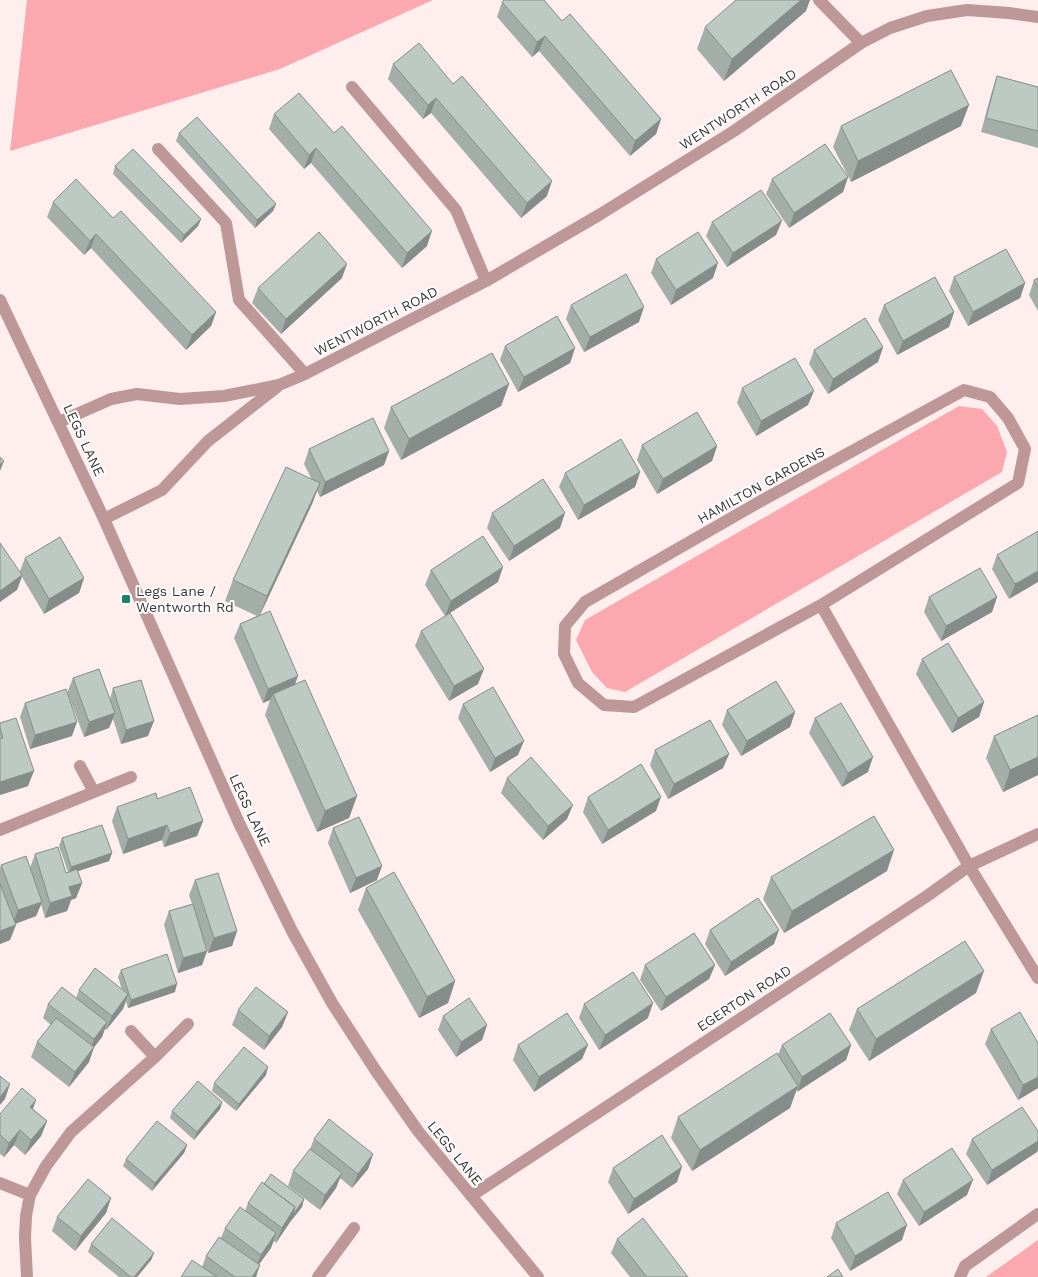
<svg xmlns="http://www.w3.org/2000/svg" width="1038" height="1277" font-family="'Work Sans',sans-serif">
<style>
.green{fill:#fba9ae}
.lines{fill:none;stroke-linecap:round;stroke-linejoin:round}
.minor{stroke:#be9799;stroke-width:12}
.wall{fill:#a3aea9}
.shaded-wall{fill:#848d89}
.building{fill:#bdcac4;stroke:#848d89}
.poi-dot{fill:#178563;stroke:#fff;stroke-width:2}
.labels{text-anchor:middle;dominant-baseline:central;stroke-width:4;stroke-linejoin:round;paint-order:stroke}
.street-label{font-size:14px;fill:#3d3737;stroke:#fff}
.poi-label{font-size:14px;fill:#3d3737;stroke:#fff;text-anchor:start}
</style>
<rect width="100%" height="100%" fill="#feeeee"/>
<path class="green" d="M27,0H433L280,69L10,151Z
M959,406L982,409L997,426L1007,452L1002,472L625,692L607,688L592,672L576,640L585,620Z
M1038,1240V1277H986Z"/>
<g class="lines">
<path class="minor" d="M819,0L861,43
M352,87L456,210L486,281
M158,149L226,223L239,300L305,374
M0,300L104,519L239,823L292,931L332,1003L376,1071L418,1131L538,1277
M964,390L990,397L1008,418L1025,449L1018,483L821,605L634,707L604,705L578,683L564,654L565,626L585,602L761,501Z
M59,422L111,399L137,394L180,399L224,396L279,385L305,374L486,281L599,215L734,131L861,43L890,28L927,16L967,10L1009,13L1038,17
M104,519L162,490L208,441L277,387
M821,605L969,866L1038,978
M80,766L94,792
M0,830L131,777
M131,1031L155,1057
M0,1183L30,1195
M471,1196L927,896L969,866L1038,834
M27,1277L25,1238L26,1216L30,1195L46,1166L71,1132L155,1057L188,1024
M318,1277L354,1228
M960,1277L965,1266L1038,1214"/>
</g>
<path class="wall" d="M502,2L562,21L661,119L656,134L630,156L539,51L532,57L497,17Z
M806,11L724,81L697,49L705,27Z
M393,64L453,84L547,196L521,218L431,113L423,119L388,79Z
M997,76L1038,87V148L981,132L992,91Z
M274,114L334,133L427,246L402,268L311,163L304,169L269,129Z
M841,126H961L851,182L833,147Z
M179,133L276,204L273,211L255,228L176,141Z
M115,166L201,219L198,226L181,243L113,174Z
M848,177L843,192L789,228L766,194L772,179Z
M53,202L113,218L216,312L211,326L186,350L91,248L84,255L47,217Z
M712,222L776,235L727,267L706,236Z
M656,259L713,278L671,305L651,273Z
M954,277L1025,283L1020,298L968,326L949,291Z
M342,278L281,334L252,303L258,288Z
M1038,278V311L1029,295L1034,280Z
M571,305L639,322L584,352L566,319Z
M884,305L954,312L949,327L897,355L878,320Z
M505,346L575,348L570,363L518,392L500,360Z
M883,347L878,362L828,394L809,364L814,350Z
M509,384L501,406L401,460L384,428L391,407Z
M742,388L808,405L756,436L737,403Z
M642,445L717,446L712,461L657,494L637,460Z
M309,449L389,451L384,465L320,497L317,491L312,504L260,615L295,684L357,796L349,818L317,832L265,715L270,700L263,703L234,638L240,624L257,616L225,601L233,580L311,478L304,464Z
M640,472L635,487L578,520L559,487L565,473Z
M492,513L560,528L509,561L487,528Z
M1038,531L1009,599L992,569L997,555Z
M25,558L84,578L79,593L44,614L22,577L17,590L20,571Z
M431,570L498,582L445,616L425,585Z
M929,597H997L992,612L941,641L924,612Z
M421,631L478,684L449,701L415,646Z
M922,659L984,702L979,717L952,733L916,674Z
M73,678L110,699L113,688L148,736L121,744L113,719L109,728L84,737L68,694L72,736L30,749L20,717L25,703L67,693Z
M463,704L518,755L490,772L458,718Z
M727,710L795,712L790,727L741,756L722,725Z
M1038,715V775L1003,792L986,758L994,736Z
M815,718L868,772L842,787L809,733Z
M0,723L28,786L0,795Z
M655,750L729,754L723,768L668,799L650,765Z
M507,778L567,819L543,840L501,793Z
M588,797L656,811L602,844L583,812Z
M157,799L203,821L197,836L164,847L162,840L123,854L112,821L117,807Z
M333,828L377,880L350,893L328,843Z
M62,838L112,853L109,861L78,871L82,883L76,898L71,900L67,911L45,918L41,904L36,916L15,924L10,940L0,944V869L1,865L30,868L35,854L66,873L68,872L59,846Z
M887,871L784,933L763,899L771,877Z
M195,880L237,931L232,946L208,953L204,939L207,951L202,965L178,973L164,925L169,911L192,904L189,895Z
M366,888L455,981L448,1003L419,1018L358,910Z
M710,930L774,944L725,976L705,944Z
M645,965H715L709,979L661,1011L640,980Z
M121,970L175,992L128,1008L126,1001L123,1009L106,1030L105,1029L102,1037L94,1047L89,1062L69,1087L31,1057L37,1042L51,1025L43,1018L48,1004L76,998L79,990H122L118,977Z
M976,993L869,1061L849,1030L857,1009Z
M584,1004L648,1018L599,1050L579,1018Z
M238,1010L288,1012L282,1027L264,1050L232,1025Z
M443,1016L487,1025L482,1040L456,1057L438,1030Z
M991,1029L1038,1088L1018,1100L985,1044Z
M518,1045L582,1059L534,1092L513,1060Z
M782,1045H851L846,1060L796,1091L790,1108L692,1171L671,1138L678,1117L778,1055Z
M266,1075L236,1111L212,1091L214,1083Z
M222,1102L220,1109L194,1140L170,1118L172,1111Z
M33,1109L47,1121L41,1136L25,1155L14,1145L4,1157L0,1154V1114Z
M314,1139L373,1154L368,1169L352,1188L340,1178L336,1188L320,1210L288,1186L293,1171L310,1149Z
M972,1139L1037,1152L987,1185L966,1154Z
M187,1145L184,1153L152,1191L123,1166L126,1159Z
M613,1168L677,1182L628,1214L608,1182Z
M903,1180L967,1195L919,1226L897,1194Z
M264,1184L304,1199L302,1207L290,1222L276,1243L274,1241L271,1248L259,1265L256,1277H181L202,1267L206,1256L221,1238L225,1228L245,1211L248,1203Z
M111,1198L106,1213L75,1251L52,1231L57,1217Z
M836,1223L902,1240L850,1271L831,1238Z
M617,1239L688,1277H630L611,1253Z
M91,1244L154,1253L151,1260L137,1277H119L88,1252Z"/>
<path class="shaded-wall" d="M801,0H810L806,11L724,81L732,59Z
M545,36L539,51L532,57L537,42Z
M436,98L431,113L423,119L428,105Z
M969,105L961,126L851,182L858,161Z
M661,119L656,134L630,156L635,141Z
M316,148L311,163L304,169L309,155Z
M848,177L843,192L789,228L794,213Z
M552,181L547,196L521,218L527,203Z
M276,204L273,211L255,228L257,220Z
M201,219L198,226L181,243L184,235Z
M782,221L776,235L727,267L733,253Z
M432,231L427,246L402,268L407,253Z
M96,234L91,248L84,255L90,241Z
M718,263L713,278L671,305L676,290Z
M347,264L342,278L281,334L286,319Z
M1025,283L1020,298L968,326L973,312Z
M644,307L639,322L584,352L590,337Z
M216,312L211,326L186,350L192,335Z
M954,312L949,327L897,355L903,341Z
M883,347L878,362L828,394L833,379Z
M575,348L570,363L518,392L524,377Z
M509,384L501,406L401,460L409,439Z
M814,391L808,405L756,436L761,421Z
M717,446L712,461L657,494L663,479Z
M389,451L384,465L320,497L325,482Z
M4,461L0,471V465Z
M640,472L635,487L578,520L584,505Z
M320,483L312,504L259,617L267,596Z
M565,513L560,528L509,561L514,546Z
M503,567L498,582L445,616L451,601Z
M1038,571V582L1009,599L1015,584Z
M22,575L17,590L0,602V591Z
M84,578L79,593L44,614L49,599Z
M997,597L992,612L941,641L946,626Z
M484,669L478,684L449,701L454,686Z
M298,676L293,690L273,694L270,700L263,703L268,689Z
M984,702L979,717L952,733L958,718Z
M795,712L790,727L741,756L747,741Z
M115,713L109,728L84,737L89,722Z
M154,721L148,736L121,744L126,730Z
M77,722L72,736L30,749L35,735Z
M524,741L518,755L490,772L495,758Z
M729,754L723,768L668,799L674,784Z
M873,757L868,772L842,787L848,773Z
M1038,757V775L1003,792L1010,770Z
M34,771L28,786L0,795V782Z
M357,796L349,818L317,832L325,811Z
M661,797L656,811L602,844L608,830Z
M573,805L567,819L543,840L548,826Z
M203,821L197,836L164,847L170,833Z
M167,825L162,840L123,854L128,839Z
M894,850L887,871L784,933L792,911Z
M112,853L109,861L69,874L71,867Z
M382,866L377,880L350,893L356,878Z
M82,883L76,898L71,900L67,911L45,918L50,903L69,887Z
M42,902L36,916L12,925L18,910Z
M16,925L10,940L0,944V931Z
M779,930L774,944L725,976L731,962Z
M237,931L232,946L208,953L214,938Z
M207,951L202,965L178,973L183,958Z
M715,965L709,979L661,1011L666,997Z
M984,971L976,993L869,1061L876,1039Z
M455,981L448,1003L419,1018L427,997Z
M177,984L175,992L128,1008L131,1000Z
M128,994L123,1009L106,1030L112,1016Z
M653,1003L648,1018L599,1050L605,1035Z
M288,1012L282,1027L264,1050L269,1036Z
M107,1022L102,1037L89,1054L94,1039Z
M487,1025L482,1040L456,1057L461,1042Z
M588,1045L582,1059L534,1092L539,1077Z
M851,1045L846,1060L797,1092L802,1077Z
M94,1047L89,1062L69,1087L75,1072Z
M268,1067L266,1075L236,1111L239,1104Z
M1038,1077V1088L1018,1100L1023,1085Z
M10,1084L5,1099L0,1105V1097Z
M798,1086L790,1108L692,1171L700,1150Z
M36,1100L31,1115L30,1107Z
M222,1102L220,1109L194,1140L197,1132Z
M47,1121L41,1136L25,1155L31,1140Z
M20,1130L14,1145L4,1157L9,1143Z
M1038,1141V1150L1037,1152L987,1185L992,1170Z
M187,1145L184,1153L152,1191L155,1183Z
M373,1154L368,1169L352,1188L358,1174Z
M682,1167L677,1182L628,1214L634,1199Z
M342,1173L336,1188L320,1210L325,1195Z
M973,1180L967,1195L919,1226L924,1212Z
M111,1198L106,1213L75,1251L81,1236Z
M304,1199L302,1207L290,1222L276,1243L282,1228L295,1207Z
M907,1225L902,1240L850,1271L855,1256Z
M276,1233L271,1248L255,1269L261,1255Z
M154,1253L151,1260L137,1277H134Z
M260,1265L256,1277H252Z"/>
<path class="building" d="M504,0H544L562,21L570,14L661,119L635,141L545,36L537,42L502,2Z
M736,0H801L732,59L705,27Z
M419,43L453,84L462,76L552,181L527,203L436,98L428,105L393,64Z
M951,70L969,105L858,161L841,126Z
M997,76L1038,87V131L986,118Z
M299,93L334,133L342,126L432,231L407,253L316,148L309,155L274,114Z
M197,117L276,204L257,220L179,133Z
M825,144L848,177L794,213L772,179Z
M133,149L201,219L184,235L115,166Z
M76,179L113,218L121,211L216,312L192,335L96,234L90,241L53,202Z
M761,190L782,221L733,253L712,222Z
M319,232L347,264L286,319L258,288Z
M698,232L718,263L676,290L656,259Z
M1006,249L1025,283L973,312L954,277Z
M626,274L644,307L590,337L571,305Z
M935,277L954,312L903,341L884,305Z
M1038,278V287L1034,280Z
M557,316L575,348L524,377L505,346Z
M865,318L883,347L833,379L814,350Z
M492,353L509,384L409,439L391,407Z
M795,358L814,391L761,421L742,388Z
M697,412L717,446L663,479L642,445Z
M373,418L389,451L325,482L309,449Z
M621,439L640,472L584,505L565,473Z
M0,457L4,461L0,465Z
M286,467L320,483L267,596L233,580Z
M543,479L565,513L514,546L492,513Z
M1038,531V571L1015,584L997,555Z
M483,536L503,567L451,601L431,570Z
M60,537L84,578L49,599L25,558Z
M0,543L22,575L0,591Z
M980,568L997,597L946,626L929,597Z
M270,611L298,676L268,689L240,624Z
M450,613L484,669L454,686L421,631Z
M948,643L984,702L958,718L922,659Z
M99,669L115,713L89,722L73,678Z
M141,680L154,721L126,730L113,688Z
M305,680L357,796L325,811L273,694Z
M776,681L795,712L747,741L727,710Z
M493,687L524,741L495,758L463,704Z
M66,689L77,722L35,735L25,703Z
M841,703L873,757L848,773L815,718Z
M1038,715V757L1010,770L994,736Z
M16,718L34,771L0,782V739L3,738L0,728V723Z
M710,720L729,754L674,784L655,750Z
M531,757L573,805L548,826L507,778Z
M641,764L661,797L608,830L588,797Z
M190,787L203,821L170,833L167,825L128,839L117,807L156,793L157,799Z
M874,816L894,850L792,911L771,877Z
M359,817L382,866L356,878L333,828Z
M102,825L112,853L71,867L62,838Z
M58,847L66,873L77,869L82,883L69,887L72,896L50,903L35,854Z
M26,856L42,902L18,910L1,865Z
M394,872L455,981L427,997L366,888Z
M218,873L237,931L214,938L195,880Z
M0,884L16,925L0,931Z
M758,898L779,930L731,962L710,930Z
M193,904L207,951L183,958L169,911Z
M694,933L715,965L666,997L645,965Z
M965,941L984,971L876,1039L857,1009Z
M167,954L177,984L131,1000L121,970Z
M95,968L128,994L112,1016L79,990Z
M633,972L653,1003L605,1035L584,1004Z
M62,987L107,1022L94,1039L48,1004Z
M256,987L288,1012L269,1036L238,1010Z
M469,998L487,1025L461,1042L443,1016Z
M1020,1012L1038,1043V1077L1023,1085L991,1029Z
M567,1013L588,1045L539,1077L518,1045Z
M830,1013L851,1045L802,1077L782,1045Z
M56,1018L94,1047L75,1072L37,1042Z
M244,1047L268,1067L239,1104L214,1083Z
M777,1053L798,1086L700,1150L678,1117Z
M0,1076L10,1084L0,1097Z
M198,1081L222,1102L197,1132L172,1111Z
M22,1088L36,1100L30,1107L47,1121L31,1140L20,1130L9,1143L0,1135V1114Z
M1022,1107L1038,1131V1141L992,1170L972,1139Z
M329,1119L373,1154L358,1174L314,1139Z
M157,1121L187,1145L155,1183L126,1159Z
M662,1135L682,1167L634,1199L613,1168Z
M952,1148L973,1180L924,1212L903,1180Z
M310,1149L342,1173L325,1195L293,1171Z
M271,1174L304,1199L293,1215L295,1207L264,1184Z
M88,1179L111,1198L81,1236L57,1217Z
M262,1182L295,1207L282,1228L248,1203Z
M888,1192L907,1225L855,1256L836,1223Z
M240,1207L276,1233L261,1255L225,1228Z
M112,1218L154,1253L134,1277H131L91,1244Z
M643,1218L688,1277H647L617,1239Z
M219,1237L260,1265L252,1277H235L206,1256Z
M192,1260L217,1277H181Z
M838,1269L843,1277H827Z"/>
<rect class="poi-dot" x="121" y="594" width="10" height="10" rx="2.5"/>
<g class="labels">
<g class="street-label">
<text transform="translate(738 109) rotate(-33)">WENTWORTH ROAD</text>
<text transform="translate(376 321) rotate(-27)">WENTWORTH ROAD</text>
<text transform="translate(84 440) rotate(65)">LEGS LANE</text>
<text transform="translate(761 485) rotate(-29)">HAMILTON GARDENS</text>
<text transform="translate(250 810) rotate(65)">LEGS LANE</text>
<text transform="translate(744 998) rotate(-33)">EGERTON ROAD</text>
<text transform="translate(455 1153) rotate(51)">LEGS LANE</text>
</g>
<g class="poi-label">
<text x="136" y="591">Legs Lane /<tspan x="136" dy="16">Wentworth Rd</tspan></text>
</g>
</g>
</svg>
